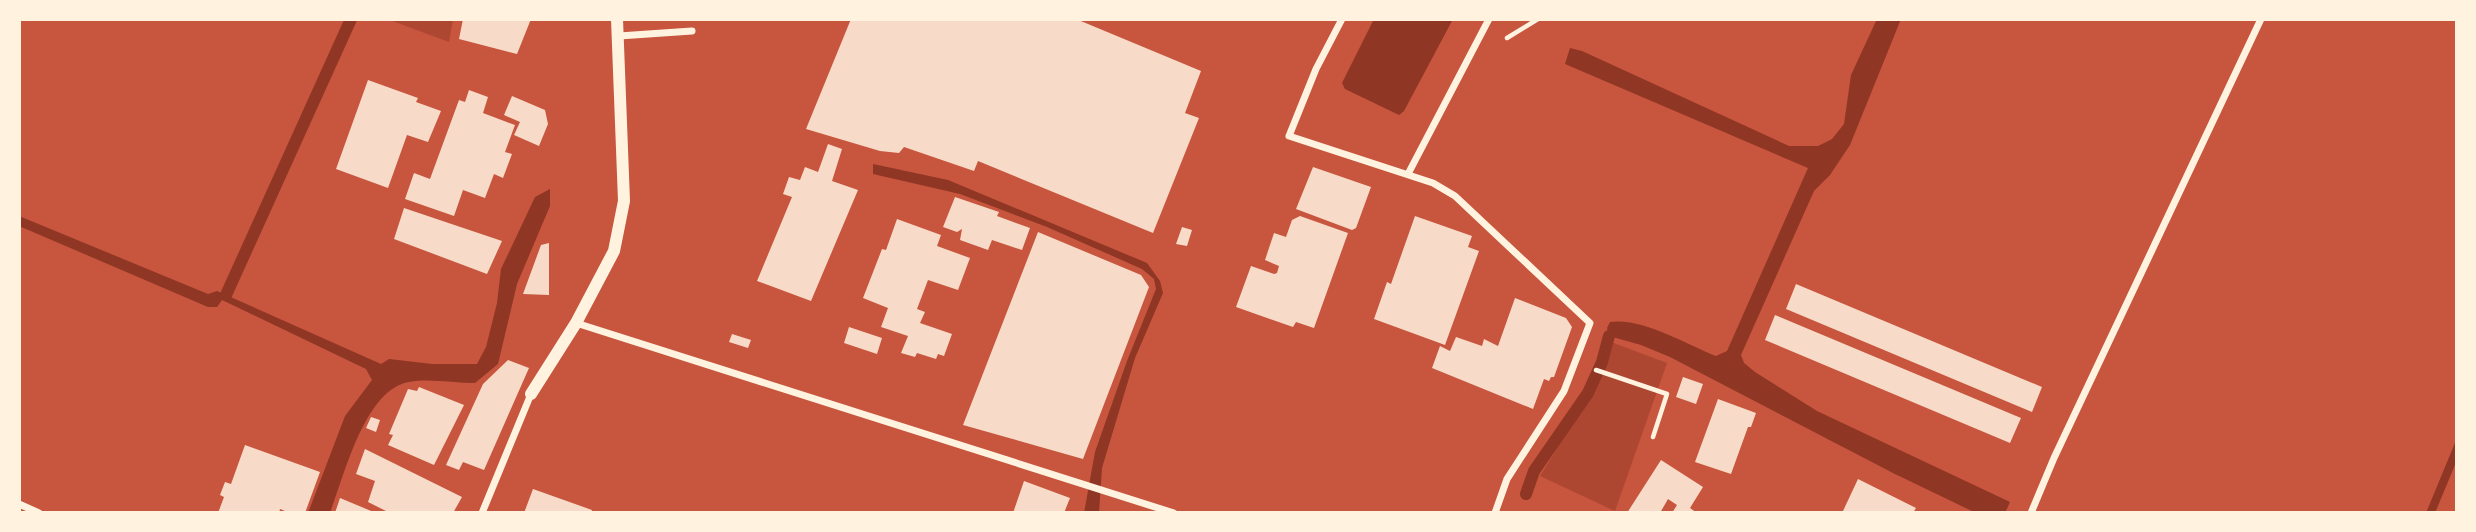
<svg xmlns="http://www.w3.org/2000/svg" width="2476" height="532" font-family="'Roboto Condensed',sans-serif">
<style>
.green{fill:#ae4732}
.water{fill:#8f3625}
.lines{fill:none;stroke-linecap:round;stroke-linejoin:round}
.stream{stroke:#8f3625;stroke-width:12}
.building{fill:#f7dbc8}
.path{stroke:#fff3e0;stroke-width:4.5}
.minor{stroke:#fff3e0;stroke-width:7}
.tertiary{stroke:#fff3e0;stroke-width:12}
</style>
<rect width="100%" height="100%" fill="#c8553d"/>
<path class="green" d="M387,19H453L449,42Z
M1611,342L1667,363L1615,511L1540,476L1594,389Z"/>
<path class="water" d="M1374,19H1453L1404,111L1399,115L1345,89L1342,83Z
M1877,19H1901L1850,145L1830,175L1814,191L1741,355L1744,363L1755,372L1817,411L2010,502L2005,513H1976L1893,473L1670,357L1641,345L1609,336L1607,328L1610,322C1641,317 1686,344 1716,356L1727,351L1808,168L1565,64L1570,48L1582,51L1789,146H1818L1832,139L1844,124L1851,75Z
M873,164L948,180L1147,263L1160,281L1163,293L1135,358L1102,468L1099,513H1084L1095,452L1127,361L1156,289L1154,279L1142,269L1047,227L960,194L873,174Z
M550,189V206L517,284L498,364L475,383C454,383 430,378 409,382C365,389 344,476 330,513H308L345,416L372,380L366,369L222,300L217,307H208L19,226V216L208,294L217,291L381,364L389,359L432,364H477L486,347L497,303L501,269L535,197Z
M2457,438V460L2435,513H2426Z"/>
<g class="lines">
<path class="stream" d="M226,295L351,19
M1526,494L1534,471L1588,393L1602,362L1609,336"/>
</g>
<path class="building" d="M463,19H531L517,54L459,39Z
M851,19H1076L1201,71L1185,113L1199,118L1153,233L978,161L974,171L904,147L899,153L880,151L806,129Z
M368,80L418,98L416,102L441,111L428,142L407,135L388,188L336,169Z
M469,90L488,97L483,113L515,125L505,152L512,154L503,178L494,174L485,198L463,190L454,216L405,199L414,173L430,179L459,100L465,102Z
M512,96L545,110L548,124L539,146L514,135L520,122L504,115Z
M828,144L842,149L832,181L858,190L811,301L757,281L792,197L783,194L789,177L800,180L805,167L818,172Z
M1313,167L1371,187L1356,228L1352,230L1296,209Z
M955,197L999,212L997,216L1030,228L1022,250L992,240L988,250L960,240L962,229L957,232L943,227Z
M404,208L502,241L487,274L394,239Z
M1300,216L1348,233L1314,328L1296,322L1293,327L1236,307L1251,266L1274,274L1277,273L1279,266L1265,260L1274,233L1286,237L1292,220Z
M1415,216L1472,236L1468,247L1479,251L1445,345L1374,319L1387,282L1391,284Z
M897,219L941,235L937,246L970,258L958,290L928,280L917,309L925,312L920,323L952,334L944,356L938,354L936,359L917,353L915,357L901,353L908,336L881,327L888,308L863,298L882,249L886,250Z
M1182,227L1192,230L1187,246L1176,244Z
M1038,232L1141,275L1149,287L1083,459L963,425Z
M549,243V295L523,294L541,245Z
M1796,284L2042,387L2032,412L1786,309Z
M1515,298L1566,318L1572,327L1554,377H1551L1549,381L1544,379L1533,409L1432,368L1440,346L1450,351L1456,337L1482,346L1484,339L1498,346Z
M1775,315L2021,418L2010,443L1765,340Z
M849,327L882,338L877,354L844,343Z
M732,334L751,340L748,348L729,342Z
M508,360L529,368L484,470L463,462L459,470L446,465L483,384Z
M1683,377L1703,384L1696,404L1676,397Z
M419,387L464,405L434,465L388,445L393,435L389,434L408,389L417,391Z
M1718,399L1756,413L1751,427H1748L1731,474L1695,462Z
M371,417L380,420L376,432L366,428Z
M245,445L320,472L305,513H290L280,509L279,513H218L224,497L220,495L225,482L231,484Z
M365,449L462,497L453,513H390L368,502L375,481L356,474Z
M1661,460L1703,487L1690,508L1697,513H1672L1677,505L1668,499L1660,513H1627Z
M1858,479L1916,508L1913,513L1843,511Z
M1024,481L1070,498L1064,513H1013Z
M533,489L592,510L591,513H524Z
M340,498L376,513H335Z"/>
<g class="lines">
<path class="path" d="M1507,38L1538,19
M1596,370L1667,394L1653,437"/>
<path class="minor" d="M1342,19L1316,69L1289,136L1433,183L1455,196L1590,323L1564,391L1507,479L1495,513
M619,36L692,31
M1408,174L1489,19
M576,323L1174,513
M19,504L39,513
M482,513L531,394
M2031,513L2054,458L2261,19"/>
<path class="tertiary" d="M531,394L576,323L614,251L624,201L617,19"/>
</g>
<rect width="2476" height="532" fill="none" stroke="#fff3e0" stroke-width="42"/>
</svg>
